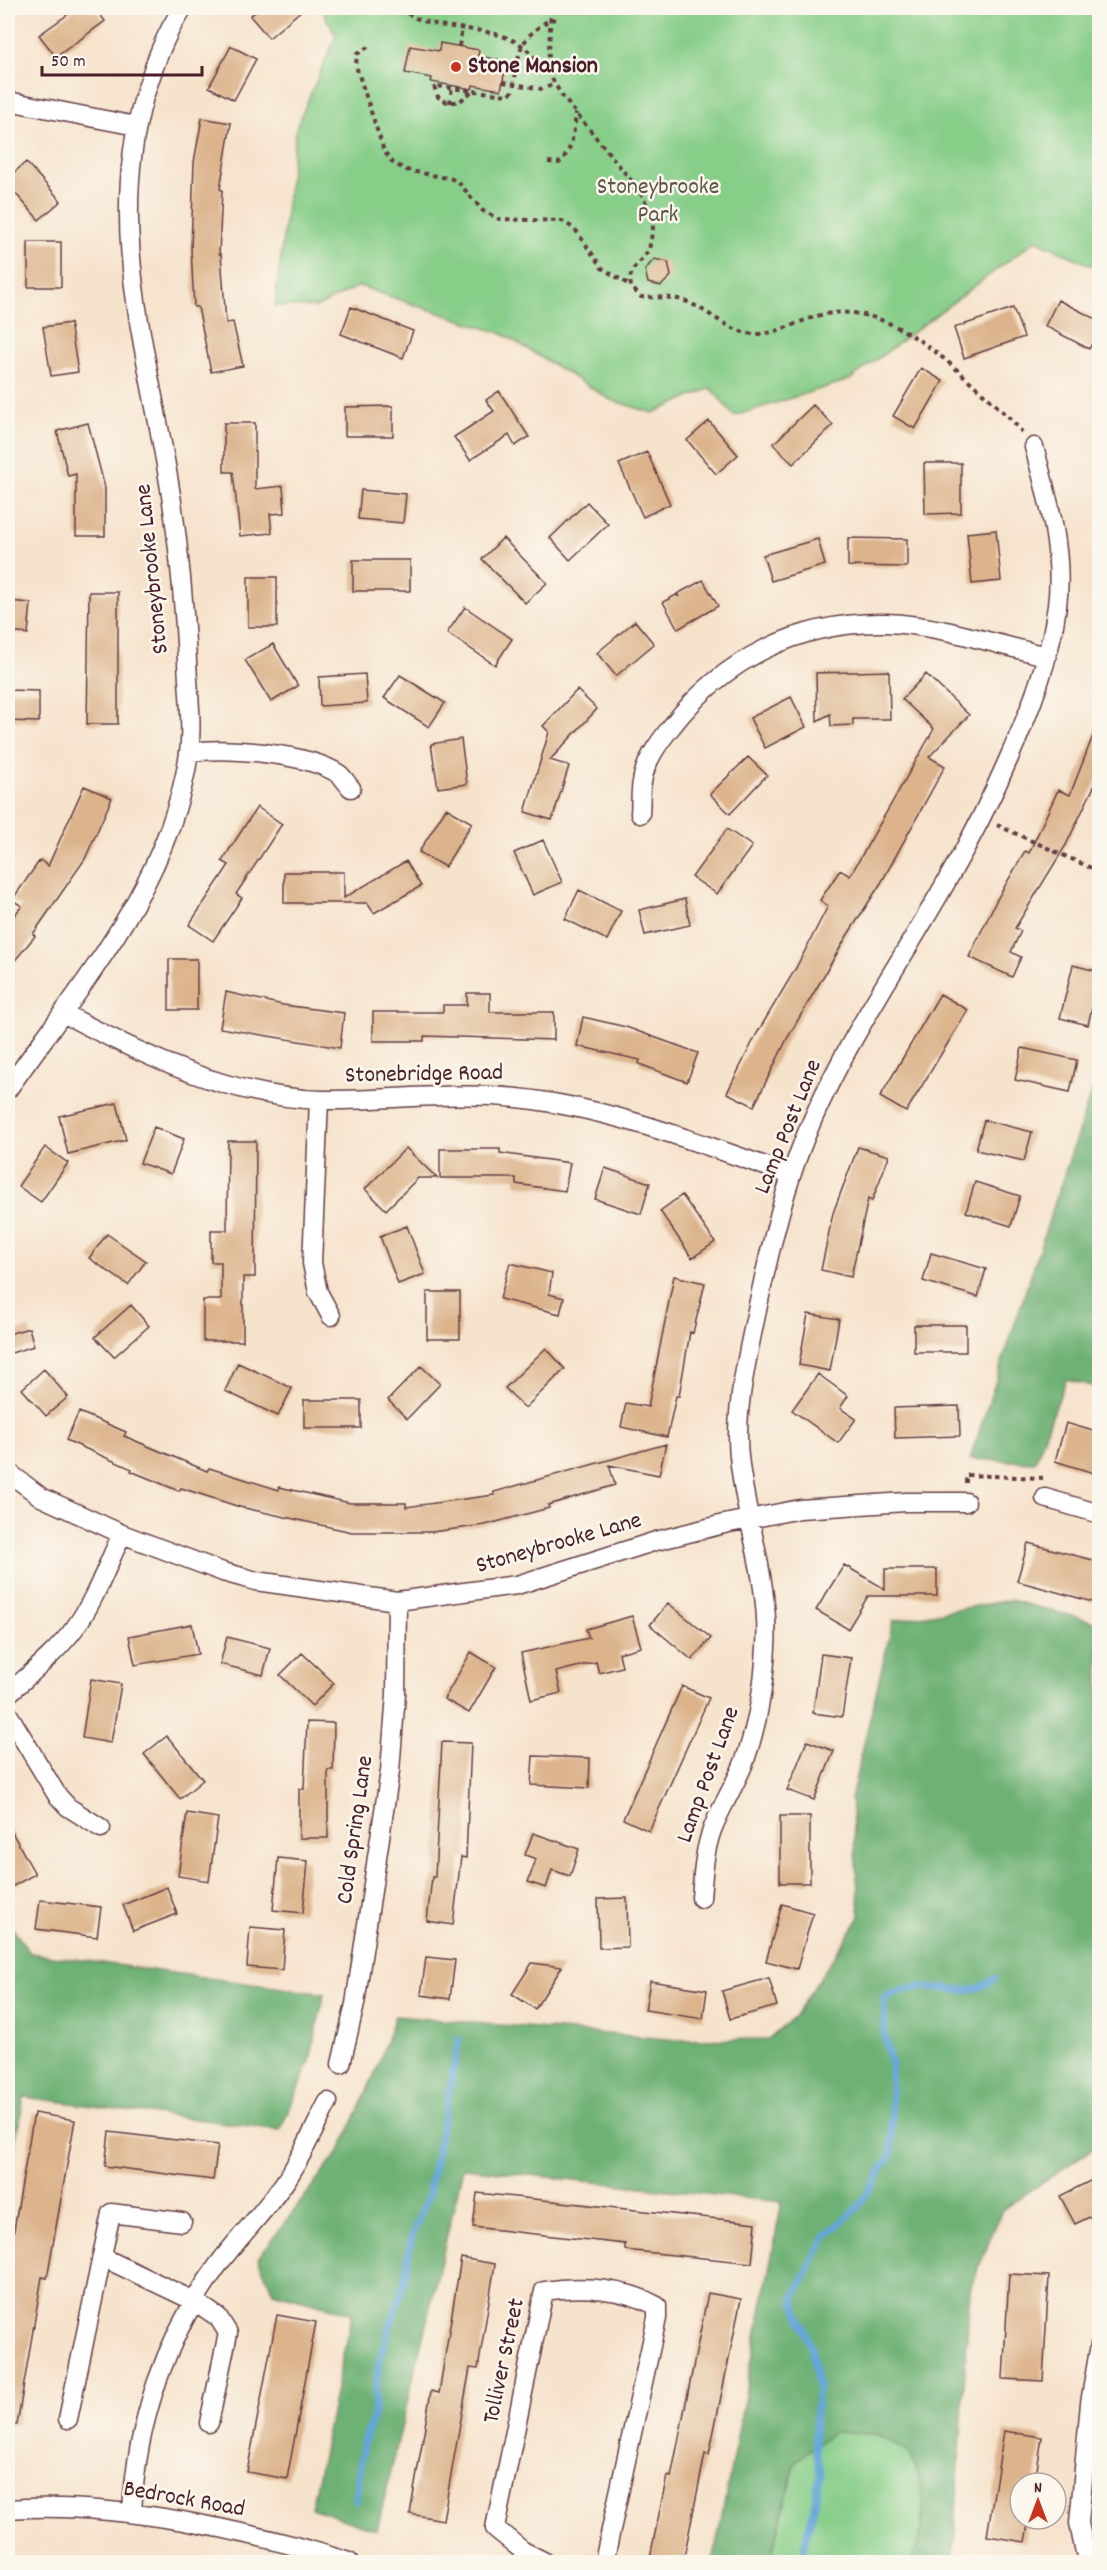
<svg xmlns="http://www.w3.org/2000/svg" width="1107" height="2570" font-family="Dekko,sans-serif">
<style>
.green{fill:#87ce89;stroke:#68765a;stroke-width:1.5}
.forest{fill:#6db175;stroke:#5c6850;stroke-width:1.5}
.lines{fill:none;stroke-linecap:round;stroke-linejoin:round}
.stream{stroke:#64a6d8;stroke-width:7}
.building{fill:#dcb38b}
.street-casing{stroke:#643c43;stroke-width:21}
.path{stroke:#643c43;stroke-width:4;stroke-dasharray:4.5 4.5;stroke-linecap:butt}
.street{stroke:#fff;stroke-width:18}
.poi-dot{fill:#c8321e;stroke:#fbf7ec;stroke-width:2}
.labels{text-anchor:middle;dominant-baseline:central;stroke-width:5;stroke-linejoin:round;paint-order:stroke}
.poi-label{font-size:24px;font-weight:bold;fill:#4a1f2b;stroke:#fbf7ec;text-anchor:start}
.park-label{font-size:24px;fill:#5c5447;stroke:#fbf7ec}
.street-label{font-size:24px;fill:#4a1f2b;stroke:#fbf7ec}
</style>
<rect width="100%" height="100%" fill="#fbf7ec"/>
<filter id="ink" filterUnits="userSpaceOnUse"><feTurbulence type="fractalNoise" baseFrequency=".0167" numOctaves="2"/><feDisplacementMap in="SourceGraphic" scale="12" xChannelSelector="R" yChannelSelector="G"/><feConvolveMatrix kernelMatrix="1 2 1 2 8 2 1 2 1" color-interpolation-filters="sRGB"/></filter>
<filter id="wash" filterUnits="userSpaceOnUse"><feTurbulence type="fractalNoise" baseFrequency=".008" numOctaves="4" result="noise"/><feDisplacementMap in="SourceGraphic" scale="24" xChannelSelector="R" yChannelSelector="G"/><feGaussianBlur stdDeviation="1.35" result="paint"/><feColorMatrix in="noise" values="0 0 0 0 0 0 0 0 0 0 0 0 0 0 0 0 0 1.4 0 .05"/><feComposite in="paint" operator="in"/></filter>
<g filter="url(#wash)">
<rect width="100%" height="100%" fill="#f6e3cc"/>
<path class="green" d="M321,8H1099V269L1036,240L849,380L734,416L711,388L653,413L611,400L503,334L359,286L317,307L275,306L296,128L336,36Z
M834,2432L876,2434L910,2452L924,2491L921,2536L912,2562H770L796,2460Z"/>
<path class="forest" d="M1099,1069V1388L1066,1379L1035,1462L970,1459Z
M1010,1600L1099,1623V2144L1002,2210L970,2289L953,2562H912C928,2517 927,2497 910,2452L876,2434L834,2432L796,2460L770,2562H713L782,2202L463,2168L377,2530L311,2508L352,2313L273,2292L258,2258L341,2149L377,2068L395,2016L678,2040L768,2039L795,2016L860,1917L851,1798L893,1621Z
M8,1922L30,1953L324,1994L310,2061L280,2130L24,2097L8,2179Z"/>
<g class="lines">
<path class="stream" d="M356,2501L363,2445L374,2414L378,2365L404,2283L412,2235L428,2196L459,2040
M805,2562L804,2547L814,2507L820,2473L814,2438L818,2386L811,2346L793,2299L826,2236L860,2205L892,2152L891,2065L884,2035L885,1997C897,1992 908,1988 922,1987C948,1987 973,1998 995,1978"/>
</g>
<g id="blocks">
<path class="building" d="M77,8H95L105,21L56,57L39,35Z
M261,8H304L269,38L250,16Z
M440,43L479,50L478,56L507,61L501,90L473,85L472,89L431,82L432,78L405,73L410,46L439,51Z
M231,46L256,59L234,100L209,87Z
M202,118L231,123L220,189L222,190L219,254H221L226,323L233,322L243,366L211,372L198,307H194L191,249L194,162Z
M26,162L61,201L39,220L8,185V178Z
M28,242H61V287H28Z
M654,259L668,262L671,276L661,286L648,283L645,270Z
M1058,300L1100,321V330L1089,349L1045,326Z
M351,307L413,331L403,358L341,334Z
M1013,308L1024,337L964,358L954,328Z
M70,323L78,372L51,376L43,327Z
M921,368L943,381L915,429L893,416Z
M499,391L529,437L515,446L509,435L470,460L454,437L494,411L486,400Z
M813,405L833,425L793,464L773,444Z
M393,406V436H345V407Z
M709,421L738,455L716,474L687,440Z
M88,423L105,488V536H76V474L68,476L57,431Z
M224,423H255V489L283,486L285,513L270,514L272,533L240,536L233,472H224Z
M647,452L670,504L643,517L619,464Z
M924,463H961V513L925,514Z
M361,490L406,494L403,523L358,519Z
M587,502L608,524L570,560L550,538Z
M996,530L1001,581L972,584L967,533Z
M503,538L547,583L525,603L482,559Z
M848,538L907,539V567L848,566Z
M818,539L825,565L771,581L763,555Z
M353,560H410V591H353Z
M248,577H277V627H248Z
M703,580L718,606L678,629L663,602L676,595L679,597L677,594Z
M89,592H118V724H87Z
M8,601L31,603L28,634L8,632Z
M465,607L512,639L495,665L447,633Z
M635,621L654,644L616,676L597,653Z
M273,644L298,686L271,702L245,660Z
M889,671L890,719H853V725L831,726L830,714L817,721L816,673Z
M365,674L367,703L320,706L319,677Z
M926,674L969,715L929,757L945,766L881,883L847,936L788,1037L754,1106L727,1093L756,1035L796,968L828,906L820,900L840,870L850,876L934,729L902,699Z
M400,675L445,703L429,727L384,698Z
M8,690L39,691V722L8,721Z
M577,690L597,709L550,760L569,766L552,820L525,812L549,732L543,726Z
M791,697L806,727L765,748L750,718Z
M1098,723L1100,774L1066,845L1015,928L1021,931L1011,952L1021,957L1012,977L969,957L995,903L1025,851L1029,853L1058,790L1070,795Z
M461,739L467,784L438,788L431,744Z
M748,757L767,775L730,814L710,794Z
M84,786L112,798L85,859L33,934L35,936L8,969V923L22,906L12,900L40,860L48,866Z
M257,807L282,824L236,894L242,898L213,941L189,925L229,865L222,861Z
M446,808L472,823L445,867L419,852Z
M727,829L752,846L717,894L692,877Z
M543,840L562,882L533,895L514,853Z
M406,861L421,886L374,913L367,903H284V872H344V898Z
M579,890L621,911L607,940L565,919Z
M685,899L690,925L645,935L639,910Z
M169,959H197V1010H169Z
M1073,965L1100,972L1088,1025L1060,1018Z
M226,992L283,1005L344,1013L340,1048L220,1028Z
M467,993H490V1012H554V1040L424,1036V1041H373V1012H443V1005H467Z
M940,994L968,1010L906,1112L880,1097Z
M583,1017L626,1027L698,1053L687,1082L639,1064L640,1060L577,1046Z
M1022,1048L1077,1060L1070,1092L1015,1080Z
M117,1103L126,1140L68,1154L59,1116Z
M984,1120L1032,1132L1024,1161L976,1150Z
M154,1127L184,1139L171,1174L140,1163Z
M228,1141H256L255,1277H243V1341H203V1300H221V1262H211V1230H227Z
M45,1147L68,1163L41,1202L18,1186Z
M858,1147L889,1156L872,1201L868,1199L851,1277L821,1270L833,1213Z
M406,1148L437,1178H418L386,1210L365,1189Z
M440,1149H500V1153L570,1163L565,1191L516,1184V1178H440Z
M605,1168L650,1183L641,1214L595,1199Z
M975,1182L1020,1196L1011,1226L966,1212Z
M682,1195L715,1242L692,1258L660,1211Z
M407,1226L425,1274L398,1284L380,1236Z
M107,1234L146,1261L128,1285L89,1258Z
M931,1253L986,1269L978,1297L923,1281Z
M510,1263L552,1273L549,1294L564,1298L560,1314L500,1299Z
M674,1276L705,1283L693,1333L690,1332L679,1396H676L667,1437L621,1427L626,1403L648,1407Z
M427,1292H460V1339H427Z
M131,1305L149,1326L114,1357L95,1337Z
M808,1314L839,1319L830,1371L799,1365Z
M914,1325H966V1352H914Z
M29,1328L34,1346L8,1354V1334Z
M546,1348L565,1369L525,1408L505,1388Z
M238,1363L292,1388L278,1416L225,1391Z
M421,1366L440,1384L407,1419L388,1400Z
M44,1369L68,1397L46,1416L22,1389Z
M818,1374L848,1396L840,1408L856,1419L838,1443L792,1410Z
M304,1400H361V1428H304Z
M959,1406L960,1436L895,1438L894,1408Z
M79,1412L126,1432L124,1436L207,1471L209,1468L279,1490V1487L350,1503H406V1507L494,1495V1492L666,1444L659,1475L609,1465L615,1485L548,1505L549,1508L485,1525L432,1532H352L240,1507L181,1488L179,1491L131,1471L132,1469L66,1440Z
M1066,1423L1100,1433V1475L1055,1461Z
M1028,1543L1100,1562V1604L1017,1581Z
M844,1565L885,1589V1569H937V1596H868L848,1629L816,1610Z
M668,1603L711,1638L692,1660L650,1625Z
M632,1616L641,1647L619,1653L622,1667L599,1673L596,1662L556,1672L561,1693L531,1700L521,1653L589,1638L586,1629Z
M192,1624L198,1654L135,1665L129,1636Z
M227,1637L270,1648L263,1675L220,1664Z
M471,1652L496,1667L469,1713L444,1699Z
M302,1653L334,1683L312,1706L280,1675Z
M821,1654L851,1658L842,1717L813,1713Z
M91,1679L121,1684L111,1743L82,1738Z
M682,1686L709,1698L649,1831L623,1819Z
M307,1722L334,1723L333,1770H328V1838H299V1789H304Z
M167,1736L203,1780L180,1799L144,1754Z
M807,1741L834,1751L814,1800L787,1790Z
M442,1742L471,1743L466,1858L461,1857L453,1925L427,1921L432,1877H435Z
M533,1756L590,1758L589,1788L531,1785Z
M187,1813L218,1818L209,1881L178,1876Z
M780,1816H810V1883H780Z
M8,1825L35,1874L8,1889Z
M533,1833L579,1849L570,1876L552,1870L546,1888L528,1882L536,1859L525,1855Z
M278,1858L308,1861L303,1913L273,1910Z
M167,1887L177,1914L133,1931L123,1905Z
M627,1898L628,1947L599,1948L598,1899Z
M40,1900L101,1907L97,1937L36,1929Z
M782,1904L813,1913L797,1969L766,1961Z
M250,1927L285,1930L282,1970L247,1967Z
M426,1957L455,1960L450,1999L421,1995Z
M532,1963L562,1967L535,2009L512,1994Z
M769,1978L777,2006L730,2019L722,1991Z
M650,1981L707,1990L703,2019L645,2010Z
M34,2113L75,2120L47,2278L42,2277L17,2425L8,2424V2265Z
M109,2132L218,2145L213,2180L105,2166Z
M1100,2176V2212L1075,2224L1060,2196Z
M477,2193L756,2223L752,2263L625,2250V2244L473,2227Z
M461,2258L495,2264L478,2369L470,2368L443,2520L410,2514L431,2391L439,2393Z
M1009,2274L1049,2276L1043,2381L1003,2379Z
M708,2293L741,2299L709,2455L705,2454L683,2562H649L667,2476L671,2477Z
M277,2315L316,2322L287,2479L247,2472Z
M1004,2431L1042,2437L1035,2483H1020V2519H1029L1025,2542L987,2536Z"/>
</g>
</g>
<g filter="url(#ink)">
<use href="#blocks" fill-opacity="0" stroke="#643c43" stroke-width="1.5"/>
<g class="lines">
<g class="street-casing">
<path id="street" d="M8,101L136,126
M189,752C226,747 307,753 339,774C343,777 347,784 351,788
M640,814C641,803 640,792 642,782C645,761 659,742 672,726C724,659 799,621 886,623C940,625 994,644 1046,656
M63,1013C144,1056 228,1097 322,1100C387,1101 452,1091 517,1098C612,1108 701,1144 791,1175
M8,1089C81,985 170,883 189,753C193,723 188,691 187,661C184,603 179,546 170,489C149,356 106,231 144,97C154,66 164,35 183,8
M319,1100L312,1263L318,1292L331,1316
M8,1472L41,1497L122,1534L223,1572L256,1581L397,1601L517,1585L656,1541L724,1524L800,1509L906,1502H966
M1045,1498L1100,1514
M8,1694C31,1673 55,1654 74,1629C95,1601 107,1565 122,1534
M8,1714L57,1795L68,1807L101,1828
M701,1898C703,1874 704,1852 712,1830C721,1806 736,1784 745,1760C758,1723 764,1685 766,1647C770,1581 745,1520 739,1456C735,1416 744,1373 752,1334C763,1281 774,1228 791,1176C826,1068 894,975 949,877C971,839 991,799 1008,760C1030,711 1050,660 1057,606C1064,552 1048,498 1034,447
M341,2064L355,2004L390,1771L396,1694L397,1601
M102,2257L194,2301L218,2317L228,2333L209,2423
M68,2419L111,2213L182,2222
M8,2509C112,2501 249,2530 349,2562
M132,2513C136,2423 165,2338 218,2265C240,2235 274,2202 292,2171C305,2149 316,2125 328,2102
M545,2562L523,2551L495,2528L544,2291C579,2285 625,2288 657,2306V2318L604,2562
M1087,2562L1079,2523L1090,2403L1100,2344"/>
</g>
<path class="path" d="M400,8C433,36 485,21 521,45C531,52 539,64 548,72
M551,8L548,72L562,96L639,190L650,211L653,228L649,250L632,271L630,278L631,287L641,297C653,298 670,296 682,300C704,307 724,328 747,333C773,339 801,318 826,314C896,301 961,375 1008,416L1022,432
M459,46L462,29
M368,47L357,54L356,66L384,151L393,163L406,170L452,179L459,183L483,211L499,219L562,221L575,229L602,268L631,286
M503,82L542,89L555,84
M471,92L459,102H447L438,97L434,86L507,95L512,92C521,54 513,42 551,19L558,20
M450,103L452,86
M548,162L559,163C573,151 574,130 576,113
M997,825L1100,872
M966,1483V1475L1043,1478"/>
<use href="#street" class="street"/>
</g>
</g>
<circle class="poi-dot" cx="456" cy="67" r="6"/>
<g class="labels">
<g class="poi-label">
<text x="468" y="67">Stone Mansion</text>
</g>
<g class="park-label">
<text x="658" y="188">Stoneybrooke<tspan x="658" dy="28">Park</tspan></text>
</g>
<g class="street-label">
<text transform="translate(153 569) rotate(-96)">Stoneybrooke Lane</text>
<text transform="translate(424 1075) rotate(-1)">Stonebridge Road</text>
<text transform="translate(789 1127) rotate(-68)">Lamp Post Lane</text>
<text transform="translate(559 1544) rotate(-16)">Stoneybrooke Lane</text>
<text transform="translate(709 1775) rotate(-70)">Lamp Post Lane</text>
<text transform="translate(356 1830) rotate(-82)">Cold Spring Lane</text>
<text transform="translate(505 2361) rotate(-78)">Tolliver Street</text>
<text transform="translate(184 2500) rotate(10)">Bedrock Road</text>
</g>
</g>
<rect width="1107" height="2570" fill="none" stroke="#fbf7ec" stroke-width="30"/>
<g transform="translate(1038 2501)"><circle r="28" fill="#fbf7ec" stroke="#b4a19f" stroke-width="1.5"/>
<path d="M0-4.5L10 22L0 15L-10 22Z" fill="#c8321e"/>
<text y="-9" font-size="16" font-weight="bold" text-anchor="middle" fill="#4a1f2b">N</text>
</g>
<path d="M42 66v9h160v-9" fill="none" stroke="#4a1f2b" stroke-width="3"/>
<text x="51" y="66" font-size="18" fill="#4a1f2b" stroke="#fbf7ec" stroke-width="4.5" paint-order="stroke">50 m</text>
</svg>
